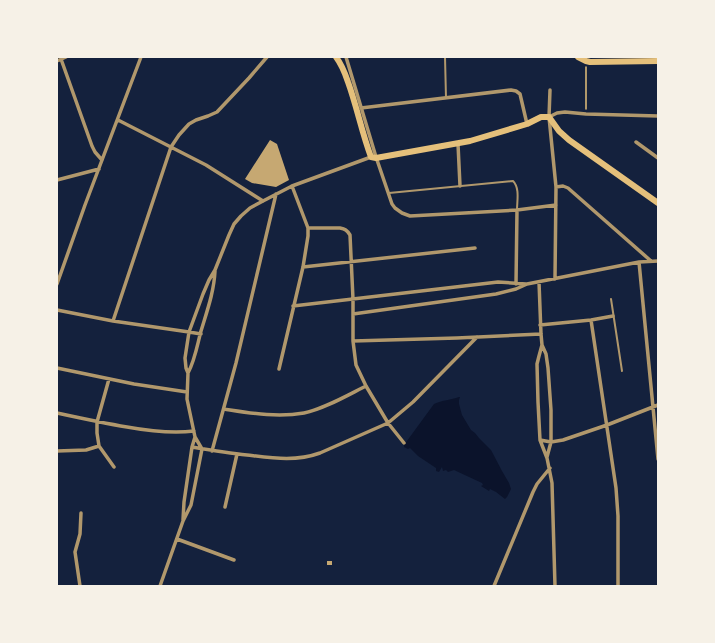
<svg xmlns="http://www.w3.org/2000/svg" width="715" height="643" font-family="Arial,sans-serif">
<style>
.water{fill:#0b132b}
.building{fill:#c6a872}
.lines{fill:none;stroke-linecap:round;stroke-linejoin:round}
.path{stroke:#e5c07b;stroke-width:1.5}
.service{stroke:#b1986c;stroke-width:2}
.minor{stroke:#b1986c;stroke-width:3.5}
.primary{stroke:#e5c07b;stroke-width:6}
</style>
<rect width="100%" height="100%" fill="#14213d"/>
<path class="water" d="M459,397H460L459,400V404L462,415L471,430L475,433L479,438L491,450L502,471L509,483L511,489L507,497L505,499L496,492L490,489L489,491L481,486L483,485L482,483L454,470L448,472L446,470L443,471L442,467L439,472L436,471V468L418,456L410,448L408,449L404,447V445L434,404C442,400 451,400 459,397Z"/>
<path class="building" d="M270,140L277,144L289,180L276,187L252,183L245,179Z
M327,561H332V565H327Z"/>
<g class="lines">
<path class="path" d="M586,109V67"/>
<path class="service" d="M445,57L446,98
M389,193L513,181C520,188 517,201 517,210
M611,299L622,371"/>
<path class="minor" d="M346,57L376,157L392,204L395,208L402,213L410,216L517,210L556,205
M61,59L92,146L95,152L102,160
M57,61L66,57
M550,90L549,117L556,187L555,279
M361,108L511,90L516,91L520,94L527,124
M549,117L557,113L565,112L586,114L658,116
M118,120L206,165L263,201
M636,142L658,158
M458,144L460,186
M57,180L99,169
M556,187L563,186L568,188L651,261
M308,228H340C345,229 347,230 350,235L353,299V341L356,365L366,386L388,423L404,443
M639,262L658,459
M303,267L475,248
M539,282L541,334L542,345L546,354L548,368L551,410V442L547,457
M57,284L85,205L141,57
M516,284L517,210
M293,306L498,282L526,284
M57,310L113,321L189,332L201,334
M353,314L496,294L516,289L527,284L639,262L658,261
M591,320L616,488L618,516V586
M113,321L171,147L179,135L189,124L196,120L208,116L217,112L249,78L267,57
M540,325L591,320L613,316
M353,341L457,338L541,334
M542,345L539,356L537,364L538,402L540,440L547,458L552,483L555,586
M57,368L134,384L187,392
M279,369L303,267L308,236V228L292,186
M188,373C195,360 197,346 201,331C207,311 214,292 215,271
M109,379L97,422V433L99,446L114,467
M224,409C250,413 277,418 304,413C324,409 348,395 366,386
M57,413C80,418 103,423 127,427C149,431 171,434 194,431
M540,440L551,442L563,440L607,425L658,405
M192,447C210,450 228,453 247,455C272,458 295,462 320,453L388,423L413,402L477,337
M57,451L86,450L99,446
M212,451L236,363L276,194
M225,507L237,454
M183,520L184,502L192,447L195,437
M177,539L234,560
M80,586L75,552L80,534L81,513
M160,586L183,521L191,505L202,449L195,437L187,399L188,373L186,368L185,358L189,332L203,294L209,280L215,270L229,235L234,224L241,216L250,208L263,201L292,186L371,157
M494,586L533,492L537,484L550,468"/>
<path class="primary" d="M336,57C342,65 345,73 348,82C357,107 362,133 371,157L376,158L470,141L527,124L541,117H549L559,131L569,140L658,203
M578,57L586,61L590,62L658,61"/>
</g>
<rect width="715" height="643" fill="none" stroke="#f6f1e7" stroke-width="116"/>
</svg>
